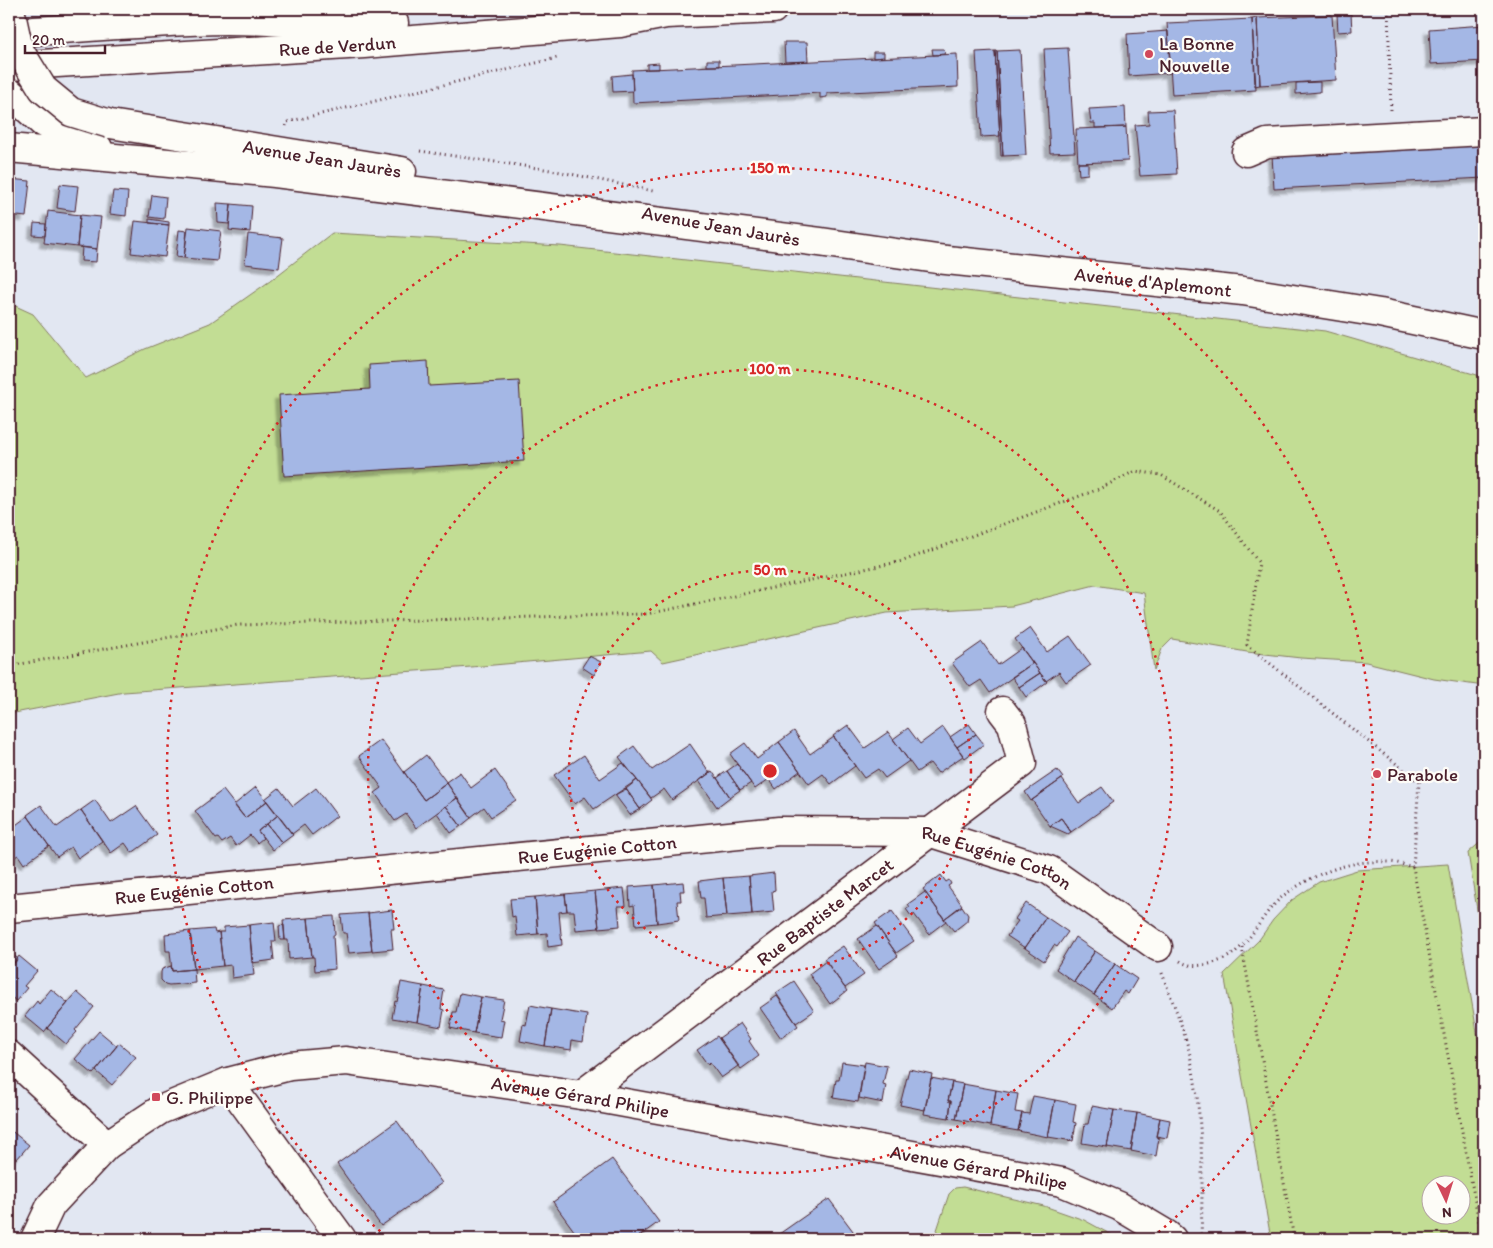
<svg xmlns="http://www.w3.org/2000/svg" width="1493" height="1248" font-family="Itim,sans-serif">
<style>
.green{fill:#c2dd94;stroke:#867e60;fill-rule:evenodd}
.building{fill:#a4b7e5;stroke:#4a1f2b;filter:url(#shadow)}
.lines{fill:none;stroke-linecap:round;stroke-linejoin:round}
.street-casing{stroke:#4a1f2b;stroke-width:31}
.secondary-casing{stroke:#4a1f2b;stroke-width:31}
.path{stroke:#4a1f2b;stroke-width:3;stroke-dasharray:1 4;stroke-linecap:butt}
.street{stroke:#fdfcf7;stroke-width:28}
.secondary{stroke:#fdfcf7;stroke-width:28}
.secondary-bridge-casing{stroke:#4a1f2b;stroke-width:31;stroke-linecap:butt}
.secondary-bridge{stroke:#fdfcf7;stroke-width:28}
.ring{fill:none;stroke:#d62828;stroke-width:2.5;stroke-dasharray:2.5 5}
.poi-dot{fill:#d1495b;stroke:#fdfcf7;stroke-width:2}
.labels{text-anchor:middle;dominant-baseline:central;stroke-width:4.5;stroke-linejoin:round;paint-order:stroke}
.poi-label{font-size:19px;fill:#4a1f2b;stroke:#fdfcf7;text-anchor:start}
.street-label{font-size:19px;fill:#4a1f2b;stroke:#fdfcf7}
.centre{fill:#d62828;stroke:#fdfcf7;stroke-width:2.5}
.ring-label{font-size:15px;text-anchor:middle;font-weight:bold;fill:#d62828;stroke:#fdfcf7;stroke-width:4.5;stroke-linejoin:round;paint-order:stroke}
</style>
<defs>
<filter id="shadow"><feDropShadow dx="-4.5" dy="4.5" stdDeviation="1" flood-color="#0004"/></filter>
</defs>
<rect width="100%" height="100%" fill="#e2e7f2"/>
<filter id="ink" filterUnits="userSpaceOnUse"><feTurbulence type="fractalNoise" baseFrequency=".02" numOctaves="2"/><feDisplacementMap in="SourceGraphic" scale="10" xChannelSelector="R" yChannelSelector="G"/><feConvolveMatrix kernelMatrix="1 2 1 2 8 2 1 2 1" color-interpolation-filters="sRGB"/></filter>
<g filter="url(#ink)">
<path class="green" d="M332,233L560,246L1325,331L1484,377V686L1434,679L1366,662L1301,658L1247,652L1172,639L1162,649L1154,670L1144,593L1095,585L1012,606L887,613L663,662L651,651L471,667L124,692L9,714V303L33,314L86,378L145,349L210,323L270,281Z
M1484,839V954L1468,853Z
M1448,864L1484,1073V1239H1271L1224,974L1259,940L1273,920L1292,900L1319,882L1357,870ZM1430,1186H1460V1216H1430Z
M963,1187L1044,1206L1084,1220L1119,1239H934L949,1194L955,1188Z"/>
<path class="building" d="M1351,14L1352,31L1338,32L1337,15Z
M1332,15L1336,80L1260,85L1257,18Z
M1257,18L1260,85L1255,86L1252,19Z
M1252,19L1256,90L1172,95L1167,23Z
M1484,25V61L1431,64L1429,29Z
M1168,31L1171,73L1129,76L1127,34Z
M784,42H807L808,61L785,62Z
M1068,48L1075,152L1050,153L1044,49Z
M932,49H944L945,54L933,55Z
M1020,50L1026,155L1003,156L997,51Z
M995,51L1000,136L981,137L976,52Z
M995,51H997L1003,156H1001Z
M873,52H884V57L873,58Z
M957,54L958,87L827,93V97L820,98V93L633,103L632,70Z
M707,60H719V66H707Z
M659,63V69H647V64Z
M632,74L633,91L613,92L612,76Z
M1320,82V92L1296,94V83Z
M1125,107L1126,127L1095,128V123H1091L1089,109Z
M1173,110L1177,174L1140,176L1135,125L1149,124L1148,111Z
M1126,127L1128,161L1078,163L1076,129Z
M1484,144V178L1274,189L1272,155Z
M1078,163H1088V174L1079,175Z
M9,179L30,181L26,217L9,215Z
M60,184L78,186L75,211L57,208Z
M113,191L128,192L126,216L110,214Z
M152,195L166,197L164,219L149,217Z
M217,203L231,204L229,224L218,223Z
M231,204L252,206L250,232L229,230Z
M48,211L80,215L77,247L44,243Z
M80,215L101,217L97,249L77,247Z
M149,219L169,222V225L149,223Z
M135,221L169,225L165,257L131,253Z
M34,223L46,224L45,236L33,235Z
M188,227L221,231L217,261L184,258Z
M179,230L187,231L184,258L176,257Z
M248,234L283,238L279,268L245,264Z
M82,247L97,249L96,262L81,261Z
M428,361L429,386L519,381L524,461L284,476L279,395L370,389L369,365Z
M1030,628L1047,652L1070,636L1091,665L1066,682L1059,672L1046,681L1015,639Z
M982,642L998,665L1022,648L1033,663L990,693L981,680L970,687L952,663Z
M589,656L601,662L594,675L582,667Z
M1033,663L1040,673L1019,687L1012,677Z
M1040,673L1047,682L1026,697L1019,687Z
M969,724L976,734L957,747L950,737Z
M848,725L865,748L888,732L909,761L885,778L878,769L864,778L833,736Z
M943,727L963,756L938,773L930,763L917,772L893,739L908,728L920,744Z
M794,731L810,754L834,737L855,766L831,784L823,774L809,784L779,742Z
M976,734L984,744L965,758L957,747Z
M381,740L424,800L447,783L457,798L416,828L406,814L395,821L375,793L382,788L359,756Z
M779,742L800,771L776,789L769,779L755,789L730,754L745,743L757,759Z
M690,744L710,773L672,800L664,789L651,798L619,757L634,746L652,770Z
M426,755L447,783L424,800L404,772Z
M584,755L600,779L623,763L637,780L594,809L585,797L575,804L554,775Z
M737,764L751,783L740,790L727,771Z
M495,770L516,800L491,817L484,807L471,817L446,782L460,772L471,788Z
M1057,770L1063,778L1031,801L1025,792Z
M712,771L730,797L717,807L699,781Z
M727,771L740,790L730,797L717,778Z
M1062,779L1079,803L1102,787L1113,802L1071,832L1061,818L1050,826L1032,800Z
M637,780L652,800L640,809L626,789Z
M256,787L267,801L245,818L234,805Z
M279,788L293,806L316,788L337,816L312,835L304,825L292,834L265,799Z
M626,789L640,809L630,815L615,795Z
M223,790L245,818L267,801L278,815L258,831L263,838L257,843L250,835L236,846L230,838L222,843L218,838L216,839L195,811Z
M457,798L471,818L461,826L446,806Z
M95,800L111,823L136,806L157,835L132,853L125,843L111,853L81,810Z
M41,805L57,827L81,810L102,841L78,858L71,847L57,857L27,815Z
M446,806L461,826L451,833L437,813Z
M278,815L293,835L282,843L267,824Z
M28,816L49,846L24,864L18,855L9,861V830Z
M1061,818L1071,832L1068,834L1050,826Z
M267,824L282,843L273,850L258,831Z
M774,873L775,890L772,891L774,912L752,914L749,876Z
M941,875L946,882L949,880L951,884L948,886L962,905L944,919L923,889Z
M749,876L752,914L727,916L723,878Z
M723,878L727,916L706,918L704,898H701L699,881Z
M683,882L684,891H680L681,901H677L679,920L657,923L654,885Z
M654,885L657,923L636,925L634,905L630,906L629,887Z
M624,888L626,906H618L620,926L599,928L595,891Z
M595,891L599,928L576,930L574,911H567L565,894Z
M925,892L946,921L929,934L914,914L911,916L906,909L910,907L908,904Z
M565,894L567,911L559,912L562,945L548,947L547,933L538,934L535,897Z
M535,897L538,934L517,936L515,916L512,917L510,899Z
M1026,903L1046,917L1025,948L1007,936L1018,921L1015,919Z
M962,906L968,915L967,921L954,931L944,919Z
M392,910L394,929H391L393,949L372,951L368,913Z
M892,911L914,941L896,953L875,923Z
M368,913L372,951L349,953L346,933H343L341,915Z
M334,916L335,935H333L335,969L315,971L314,957H312L308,918Z
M1046,917L1068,932L1057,947L1054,945L1044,961L1025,948Z
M308,918L312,957L289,959L288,940H285L283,920Z
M274,922L276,941H272L274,960L252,963L249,925Z
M249,925L254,975L232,978L231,965L223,966L219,932H224V927Z
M284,925L285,940H280L279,926Z
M877,926L898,956L879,969L858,939Z
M214,929L215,933L219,932L223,966L194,969L190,931Z
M190,931L194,969L172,971L170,951H166L165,934Z
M1075,937L1095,951L1074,982L1056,969Z
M843,946L864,975L845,988L824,959Z
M9,951L18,959L9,969Z
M1095,951L1115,964L1094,995L1074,982Z
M19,956L37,971L24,986L27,988L16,1001L9,995V969Z
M826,961L847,991L830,1004L809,974Z
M1115,964L1137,979L1128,994L1124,991L1112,1008L1094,995Z
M171,966L172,971L194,969L195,983L169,985L165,984L161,980V972L162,969Z
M794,981L814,1011L796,1023L776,993Z
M401,982L423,986L417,1022L392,1018L395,1001L397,1002Z
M423,986L444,990L441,1009L444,1010L441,1027L417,1022Z
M51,989L68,1003L44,1032L25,1016L37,1001L39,1004Z
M77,992L94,1007L75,1030L77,1032L66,1044L47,1028Z
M460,993L481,997L474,1033L450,1028L453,1012H456Z
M777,996L798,1026L781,1038L760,1008Z
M481,997L504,1000L500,1019L504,1020L501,1037L474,1033Z
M530,1005L551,1009L545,1046L520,1041L523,1024L526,1025Z
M551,1009L587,1015L583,1042L572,1040L571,1050L545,1046Z
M740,1023L751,1039L749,1041L759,1056L741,1069L719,1038Z
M99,1031L117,1046L93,1074L75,1059Z
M717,1036L738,1066L721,1078L710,1063L708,1065L697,1050Z
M119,1043L136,1057L112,1085L96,1071Z
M842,1062L864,1065L858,1102L833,1098L836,1080H839Z
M865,1062L887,1066L883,1084L886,1085L883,1103L859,1098Z
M909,1069L932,1074L925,1110L900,1105Z
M931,1078L952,1082L948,1101H951L949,1118L924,1114Z
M952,1082L963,1084L956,1119L949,1118L951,1101H948Z
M963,1084L996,1090L990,1126L956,1119Z
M996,1090L1018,1094L1015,1112L1022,1113L1018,1131L990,1126Z
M1033,1096L1055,1100L1048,1137L1018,1131L1022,1113L1029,1114Z
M1055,1100L1076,1104L1073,1122L1076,1123L1073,1141L1048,1137Z
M1092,1106L1114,1110L1107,1147L1082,1143L1085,1124H1088Z
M1114,1110L1137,1113L1131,1151L1107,1147Z
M1137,1113L1160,1118L1156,1137L1159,1138L1156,1156L1131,1151Z
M1160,1118L1170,1120L1167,1138L1156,1136Z
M397,1121L442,1183L381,1226L337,1164Z
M9,1129L29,1145L17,1159L14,1157L9,1163Z
M612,1159L659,1222L635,1239H580L553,1202Z
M829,1199L859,1239H772Z"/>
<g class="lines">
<g class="street-casing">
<g id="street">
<path d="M1246,152L1267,143L1484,131"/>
<path id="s1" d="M9,908L779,831L928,832L1049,870L1158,947"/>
<path d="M9,1055L107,1145"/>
<path d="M228,1082L342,1239"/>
<path id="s2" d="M581,1095L1022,763L1012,724L1002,711"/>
<path id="s3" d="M35,1239L51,1205L107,1145L160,1110L228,1082L290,1066L346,1061L581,1095L1062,1182L1119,1206L1166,1234L1172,1239"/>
</g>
</g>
<g class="secondary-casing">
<g id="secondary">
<path d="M9,33C81,28 154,21 226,20C282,20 338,27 394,23"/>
<path id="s4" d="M9,66L364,44L620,23L666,14L773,9"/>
<path d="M9,92L42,122L70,138L98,148"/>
<path id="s5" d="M110,124L402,171"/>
<path id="s6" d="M9,148L275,173L820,242L937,259L1243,291L1380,313L1484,335"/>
</g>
</g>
<path class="path" d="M1388,9L1391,111
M286,126L287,122L557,58
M420,151L551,170L653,191
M9,666L238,625L647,614L903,561L1099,489L1135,471L1161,475L1220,511L1259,563L1247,645L1419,782L1413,867L1482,1239
M1242,947L1294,1239
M1180,961C1189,967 1199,966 1209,964C1253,954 1255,916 1287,893C1316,873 1351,859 1387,862C1396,862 1405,865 1413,867
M1162,973C1172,1001 1185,1030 1191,1060C1203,1118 1203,1179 1201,1239"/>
<use href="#street" class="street"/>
<use href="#secondary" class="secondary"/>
<g class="secondary-bridge-casing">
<path id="secondary-bridge" d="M10,9L19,50L43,89L71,112L110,124"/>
</g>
<use href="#secondary-bridge" class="secondary-bridge"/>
</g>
</g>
<g class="ring">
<circle cx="770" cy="771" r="201"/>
<circle cx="770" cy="771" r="402"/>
<path d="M386 1236A603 603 0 1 1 1154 1236"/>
</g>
<g class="poi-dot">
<circle cx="1149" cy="54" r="5"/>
<circle cx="1377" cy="774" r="5"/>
<rect x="151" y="1092" width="10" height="10" rx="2.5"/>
</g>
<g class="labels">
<g class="poi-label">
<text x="1159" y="43">La Bonne<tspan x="1159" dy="22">Nouvelle</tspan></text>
<text x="1387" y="774">Parabole</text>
<text x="166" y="1097">G. Philippe</text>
</g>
<g class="street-label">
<text stroke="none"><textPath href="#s4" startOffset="329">Rue de Verdun</textPath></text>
<text stroke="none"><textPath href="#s5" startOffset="215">Avenue Jean Jaurès</textPath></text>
<text transform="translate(721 226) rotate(10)">Avenue Jean Jaurès</text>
<text stroke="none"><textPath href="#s6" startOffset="1152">Avenue d'Aplemont</textPath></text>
<text stroke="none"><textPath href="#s1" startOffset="591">Rue Eugénie Cotton</textPath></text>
<text stroke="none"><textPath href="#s1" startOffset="996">Rue Eugénie Cotton</textPath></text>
<text stroke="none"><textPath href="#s1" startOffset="186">Rue Eugénie Cotton</textPath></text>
<text stroke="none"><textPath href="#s2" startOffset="305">Rue Baptiste Marcet</textPath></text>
<text stroke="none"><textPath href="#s3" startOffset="614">Avenue Gérard Philipe</textPath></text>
<text stroke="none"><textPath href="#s3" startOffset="1019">Avenue Gérard Philipe</textPath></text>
</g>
</g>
<circle cx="770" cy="771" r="8" class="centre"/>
<g class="ring-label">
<text x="770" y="173">150 m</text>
<text x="770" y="374">100 m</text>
<text x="770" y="575">50 m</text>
</g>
<rect width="1493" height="1248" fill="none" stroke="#fdfcf7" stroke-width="30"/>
<rect x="15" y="15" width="1463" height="1218" fill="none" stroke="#4a1f2b" stroke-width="2" filter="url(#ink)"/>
<g transform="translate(1446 1200) rotate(176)"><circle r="24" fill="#fdfcf7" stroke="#b5a4a5"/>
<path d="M0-4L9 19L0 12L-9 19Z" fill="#d1495b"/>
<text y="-8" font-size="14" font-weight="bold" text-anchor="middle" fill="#4a1f2b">N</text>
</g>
<path d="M25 45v8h80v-8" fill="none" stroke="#4a1f2b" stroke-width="2.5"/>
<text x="32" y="45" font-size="15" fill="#4a1f2b" stroke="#fdfcf7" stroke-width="4" paint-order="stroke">20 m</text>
</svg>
